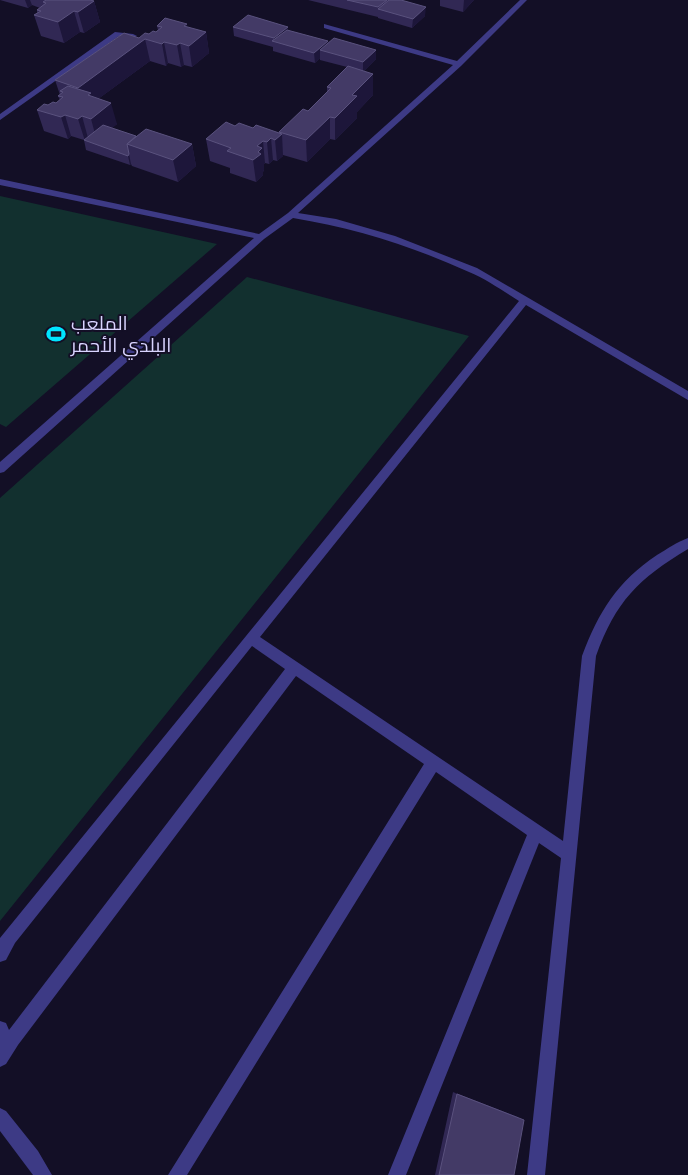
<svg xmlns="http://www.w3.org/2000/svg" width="688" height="1175" font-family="'Space Grotesk',Cairo,sans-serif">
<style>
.green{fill:#12302f}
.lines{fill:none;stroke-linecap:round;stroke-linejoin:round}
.minor{fill:#3d3a85;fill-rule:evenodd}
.wall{fill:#312854}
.shaded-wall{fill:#1d163a}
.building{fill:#433a66;stroke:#5a527e}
.labels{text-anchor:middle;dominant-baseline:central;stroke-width:4;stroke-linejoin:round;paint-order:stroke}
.poi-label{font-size:19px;fill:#d9d4ff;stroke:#130f26;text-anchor:start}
</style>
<rect width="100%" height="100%" fill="#130f26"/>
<path class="green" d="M0,196L217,244L6,427L0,424Z
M247,277L469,336L0,921V498Z"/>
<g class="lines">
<path class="minor" d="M520,0H527L461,66L298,213L336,219L395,236L477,268L688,391V400L526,305L260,637L563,841L582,656C599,611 617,582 657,555C667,549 677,542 688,538V549C638,579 616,601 596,656L545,1175H527L561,858L539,843L406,1175H388L527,835L436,772L187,1175H168L424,764L296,676L18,1045L6,1064L0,1067V1021L6,1023L9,1030L285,669L252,646L15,943L6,960L0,962V938L519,301C503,291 486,279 469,272C412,246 354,228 293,218L264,239L4,472L0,473V462L254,238L0,185V179L259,234L288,213L453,65L324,28V24L457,61Z
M115,32L133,34L137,36L133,38L119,36L0,120V114Z
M0,1108L6,1111L38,1151L52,1175H33L0,1131Z"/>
</g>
<path class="wall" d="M0,0H90L94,1L100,22L84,33L80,32L64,43L41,36L34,15L37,13V10L40,8L32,5L28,8Z
M308,0H401L425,16L412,28L378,18V17Z
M440,0H474L463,12L440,6Z
M157,26L187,27L206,32L209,53L192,67L184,65L181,67L168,63L166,66L150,61L98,99L117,124L112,128L136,136L192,144L196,166L178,182L132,166L131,164L130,165L86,150L84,140L71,136L68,139L44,131L37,110L56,103L60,100L58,96L60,95L55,80L139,38L156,32L158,30Z
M233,27L288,30L328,43L376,50V59L364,71L373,74V95L357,112V118L335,140L330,139L307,162L283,155V156L277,161L273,160L269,164L265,163L264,164V170L263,172V175L256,182L230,173V168L210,161L206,139L235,126L253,128L279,133V132L308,111L327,93V87L347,67L320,60V58L315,63L273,51V47L234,36Z
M453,1092L518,1117L514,1175H435Z"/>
<path class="shaded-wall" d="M25,0H30L32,5L28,8Z
M59,0H78L74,11L80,32L64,43L58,22Z
M464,0H474L463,12Z
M94,1L100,22L84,33L78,12Z
M426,7L425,16L412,28L413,19Z
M187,24L190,44L206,32L209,53L192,67L189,46L184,26Z
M288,27V36L274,42V38Z
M145,39L150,61L94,102L111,103L117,124L97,141L91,119L84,109L78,88Z
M328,41V51L320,50V58L315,63L314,53Z
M164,42L168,63L166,66L162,44Z
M180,43L184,65L181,67L177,45Z
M376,50V59L363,72V62Z
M373,74V95L357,112V118L335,140V118L352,95Z
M65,115L71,136L68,139L61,117Z
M82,116L88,138L85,141L78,119Z
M330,117V139L307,162L306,140Z
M282,134L283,156L277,161L275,140Z
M271,138L273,160L269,164L267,142Z
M263,141L265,163L264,164V170L263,172V175L256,182L253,160L257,146Z
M192,144L196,166L178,182L173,160Z
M129,154L131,164L130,165L128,156Z
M453,1092L518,1117L524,1120L457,1094Z"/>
<path class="building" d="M46,0H90L94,1L78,12L74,11L58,22L34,15L41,11L37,10L46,3L43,2Z
M347,0H387L378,7Z
M389,0H401L426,7L413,19L378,9Z
M248,15L288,27L274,38L233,27Z
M165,18L187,24L184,26L206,32L189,46L180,43L177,45L164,42L162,44L145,39L78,88L55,80L124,33L139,38L145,33L149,34L153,31L156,32L162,27L157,26Z
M287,30L328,41L314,53L272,41Z
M334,38L376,50L363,62L320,50Z
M348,66L373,74L352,95L357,96L335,118L330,117L306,140L279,132L303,109L308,111L331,88L327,87Z
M68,86L91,93L88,95L111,103L91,119L82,116L78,119L65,115L61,117L37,110L44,104L48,105L53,102L56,103L63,97L58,96L63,92L60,91Z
M226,122L235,126L239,123L253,128L256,125L282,134L275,140L271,138L267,142L263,141L257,146L262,148L258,152L261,154L253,160L227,151L231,148L206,139Z
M103,125L136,136L127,144L129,154L128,156L84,140Z
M146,129L192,144L173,160L127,144Z
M457,1094L524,1120L514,1175H439Z"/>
<defs>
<g id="stadium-bare" transform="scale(1.5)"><path d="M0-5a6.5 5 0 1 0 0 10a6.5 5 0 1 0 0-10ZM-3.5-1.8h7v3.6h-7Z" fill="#00e5ff" stroke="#130f26" stroke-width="2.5" paint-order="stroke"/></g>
</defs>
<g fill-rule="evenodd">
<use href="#stadium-bare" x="56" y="334"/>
</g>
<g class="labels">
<g class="poi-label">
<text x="71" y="323">الملعب<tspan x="71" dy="22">البلدي الأحمر</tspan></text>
</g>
</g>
</svg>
